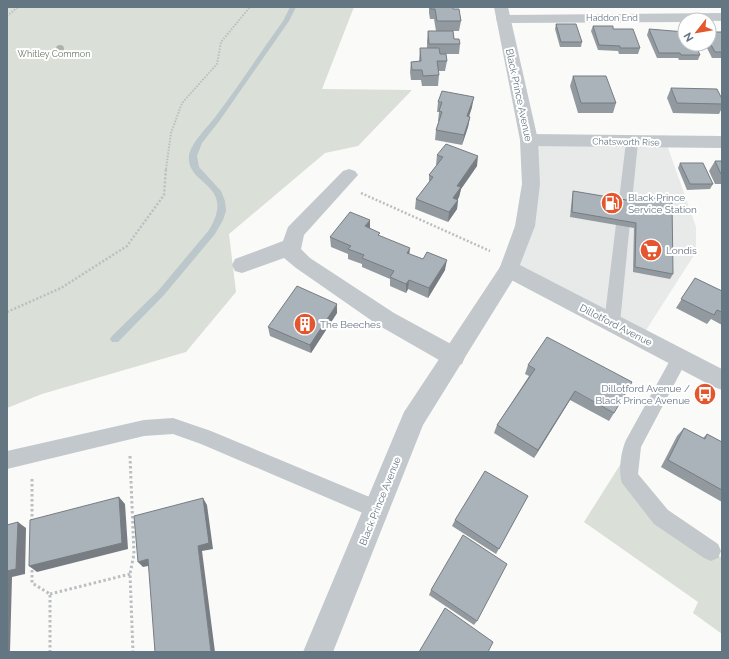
<svg xmlns="http://www.w3.org/2000/svg" width="729" height="659" font-family="Raleway,sans-serif">
<style>
.built{fill:#e8e9e9}
.green{fill:#dadfd7}
.lines{fill:none;stroke-linecap:round;stroke-linejoin:round}
.stream{fill:#bbc7cb;fill-rule:evenodd}
.path-far2{stroke:#bbbfc2;stroke-width:2;stroke-dasharray:1.5 1.5;stroke-linecap:butt}
.path-far1{stroke:#bbbfc2;stroke-width:2.5;stroke-dasharray:2 2;stroke-linecap:butt}
.path{stroke:#bbbfc2;stroke-width:3;stroke-dasharray:2.5 2.5;stroke-linecap:butt}
.service{fill:#c3c8cc;fill-rule:evenodd}
.minor{fill:#c3c8cc;fill-rule:evenodd}
.tertiary{fill:#c3c8cc;fill-rule:evenodd}
.tree{fill:#aab4a7}
.wall{fill:#929a9f}
.shaded-wall{fill:#777d82}
.building{fill:#aab3b9;stroke:#777d82}
.labels{text-anchor:middle;dominant-baseline:central;stroke-width:4;stroke-linejoin:round;paint-order:stroke}
.far-street-label{font-size:9px;fill:#657683;stroke:#fff}
.far-park-label{font-size:9px;fill:#687a64;stroke:#fff}
.street-label{font-size:10px;fill:#657683;stroke:#fff}
.poi-label{font-size:10px;fill:#657683;stroke:#fff;text-anchor:start}
</style>
<rect width="100%" height="100%" fill="#fafaf8"/>
<path class="built" d="M529,140L666,142L696,227V252L641,338L509,269Z"/>
<path class="green" d="M7,7H354L322,89L412,90L358,146L325,153L229,234L236,292L186,352L42,394L7,408Z
M632,446L629,477L661,517L722,558V634L693,613L698,602L584,522Z"/>
<g class="lines">
<path class="stream" d="M290,7H296L289,21L220,120L202,143L197,156L199,167L221,191L225,201L226,211L223,220L215,234L164,295L118,342H112L110,339L112,336L158,291L209,230C237,183 186,186 189,156C191,142 208,127 216,116C239,85 261,52 283,21Z"/>
<path class="path-far2" d="M7,16L18,7
M166,169L171,133L182,103L217,64L221,42L250,7"/>
<path class="path-far1" d="M361,193L490,251
M7,312L61,288L127,246L164,195L166,168"/>
<path class="path" d="M130,456L134,554L130,574L133,652
M32,479V522
M32,565V583L50,594V652
M50,594L130,574"/>
<path class="service" d="M632,138L637,139L638,142L620,323L618,328L612,329L606,328L604,323L626,142L627,139Z
M680,351L686,353L688,358L641,447L638,474L668,510L718,544L721,551L718,558L711,561L704,558L654,524L622,483C618,472 621,451 626,440L674,353Z
M173,418L211,431L384,503L387,510L384,517L377,519L201,444L173,434L144,436L7,469V451L144,420Z"/>
<path class="minor" d="M722,13V21L685,20V22L503,23L498,22L496,19L498,16L503,15Z
M529,134L722,136V148L529,146L523,144L520,140L523,136Z
M349,169L355,171L358,175L304,235L301,249L310,258L394,313L462,350L465,357L462,364L454,367L446,364L378,325L296,268L284,258L242,273L235,271L232,265L235,259L283,241L288,227L343,171Z
M509,261L516,263L722,369V390L714,387L502,275L499,269L502,263Z"/>
<path class="tertiary" d="M494,7H508L538,140L540,184L535,226L516,275L423,425L333,652H303L404,412L500,267L515,226L522,184L520,140Z"/>
</g>
<circle class="tree" cx="60" cy="49" r="4"/>
<path class="wall" d="M429,7H453V9L461,21L459,31H453L454,39L460,44L459,54H446L447,61L445,71H438L439,75L438,86H422L421,80H411L410,72L411,62L419,61L420,48H427V41L428,31H436L434,19H430L429,13Z
M556,24L582,42L581,47H560L555,29Z
M593,26L613,29L640,48L638,54H619L618,51L598,50L591,31Z
M649,29L700,55L698,60H679L678,58H657L647,35Z
M709,32H722V58H712L705,44H709Z
M573,76L616,103L613,113H578L570,86Z
M671,88L722,104V108L719,114L673,113L667,98Z
M438,102L472,107L469,116L470,117L468,127L462,145L435,140L436,130L439,121H438L439,112H437Z
M437,155L477,166L461,189L459,197L458,199L457,209L448,222L415,209L416,199L429,182V175L437,165H436Z
M715,161H722V184H715L709,171Z
M680,163L713,184L710,189L687,190L678,168Z
M573,191L636,202L638,195L673,274L670,279L633,272L634,228L570,217L572,197Z
M370,228L380,236L409,254L445,270L428,298L408,289L406,293L390,286V279L362,267V264L348,259V254L331,247L330,237Z
M695,278L722,291V325L711,319L707,324L676,308Z
M337,313L311,353L270,336L268,327Z
M528,365L614,413L609,421L570,400L534,458L494,433L497,425L529,376L525,374Z
M684,428L703,438L707,434L722,442V502L661,467L677,436Z
M528,496L496,554L452,526L455,520Z
M431,590L477,621L474,625L429,595Z"/>
<path class="shaded-wall" d="M474,97L472,107L466,126L467,116Z
M470,117L468,127L462,145L464,135Z
M478,156L477,166L461,189L459,197L452,208L453,198L457,186Z
M458,200L457,209L448,222L449,212Z
M370,220V230L365,226Z
M410,248L409,257L407,253Z
M447,260L445,270L428,298L429,288Z
M409,280L408,289L406,293V284Z
M337,304V313L311,353L310,345Z
M575,391L570,400L534,458L538,450Z
M119,497L125,504L128,549L37,572L29,566Z
M203,498L207,505L213,549L202,551L215,652H211L198,546Z
M18,522L26,528L25,574L12,577L10,652H7V571Z
M148,559L153,565L143,567L138,562Z"/>
<path class="building" d="M430,7H453V9H459L461,21H437L435,9H431Z
M556,24H576L582,42H561Z
M593,26H613V29H633L640,48H620V46L599,45Z
M649,29L685,32V44H695L700,55H681L680,53H659Z
M428,31H453L454,39H459L460,44H429Z
M709,32H722V52H715L709,41Z
M420,48H439L440,54H446L447,61H437L439,75L423,76L422,70H412L411,62L421,61Z
M573,76H606L616,103H581Z
M671,88L717,89L722,99V104L677,103Z
M442,91L474,97L467,116L470,117L464,135L436,130L442,112L439,111L442,102H438Z
M446,144L478,156L457,186L461,187L453,198L458,200L449,212L416,199L433,177L429,175L443,157L437,155Z
M715,161H722V174H721Z
M680,163H703L713,184H690Z
M573,191L638,202V195L672,201L673,274L635,267L636,223L572,212Z
M350,212L370,220L365,226L380,233L378,235L410,248L407,253L423,259L427,252L447,260L429,288L409,280L406,284L390,277L394,271L362,258L364,255L348,249L351,246L330,237Z
M695,278L722,291V312L717,310L714,315L681,299Z
M297,286L337,304L310,345L268,327Z
M547,337L632,382L614,413L575,391L538,450L497,425L535,369L528,365Z
M684,428L705,439L707,434L722,442V490L668,460Z
M485,471L528,496L499,549L455,520Z
M119,497L122,543L29,566L30,520Z
M203,498L209,543L198,546L211,652H155L148,559L138,562L134,516Z
M18,522L16,569L7,571V525Z
M463,535L507,564L477,621L431,590Z
M445,608L493,642L488,652H419Z"/>
<defs>
<g id="fuel-disc" transform="scale(1.15)"><circle r="9.5" fill="#e4572e" stroke="#fff"/><path d="M-5.5-6h7V0h2V4h1.3V-2.5L3-4.5l.8-.8L6-3V5H2.5V1h-1V6h-7ZM-4.2-4.7v3.2H.2V-4.7Z" fill="#fff"/></g>
<g id="supermarket-disc" transform="scale(1.15)"><circle r="9.5" fill="#e4572e" stroke="#fff"/><path d="M-6-5.5h2.5l.6 2H6L4.5 2H-2.5L-4.4-4H-6ZM-1.5 3.2a1.3 1.3 0 1 0 .1 0ZM3 3.2a1.3 1.3 0 1 0 .1 0Z" fill="#fff"/></g>
<g id="building-disc" transform="scale(1.15)"><circle r="9.5" fill="#e4572e" stroke="#fff"/><path d="M-4-6H4V6H1V3H-1V6H-4ZM-2.5-4.3h1.7v1.8h-1.7ZM.8-4.3h1.7v1.8H.8ZM-2.5-1h1.7V.8h-1.7ZM.8-1h1.7V.8H.8Z" fill="#fff"/></g>
<g id="bus-disc" transform="scale(1.15)"><circle r="9.5" fill="#e4572e" stroke="#fff"/><path d="M-5-6H5V4H4V6H2V4H-2V6H-4V4H-5ZM-3.5-4V0h7V-4ZM-3.5 1.2v1.5H-2V1.2ZM2 1.2v1.5H3.5V1.2Z" fill="#fff"/></g>
</defs>
<g fill-rule="evenodd">
<use href="#fuel-disc" x="612" y="203"/>
<use href="#supermarket-disc" x="651" y="250"/>
<use href="#building-disc" x="305" y="324"/>
<use href="#bus-disc" x="705" y="394"/>
</g>
<g class="labels">
<g class="far-street-label">
<text x="612" y="18">Haddon End</text>
<text transform="translate(626 142) rotate(1)">Chatsworth Rise</text>
</g>
<g class="far-park-label">
<text x="54" y="54">Whitley Common</text>
</g>
<g class="street-label">
<text transform="translate(519 95) rotate(78)">Black Prince Avenue</text>
<text transform="translate(616 325) rotate(27)">Dillotford Avenue</text>
<text transform="translate(380 501) rotate(-68)">Black Prince Avenue</text>
</g>
<g class="poi-label">
<text x="628" y="197">Black Prince<tspan x="628" dy="12">Service Station</tspan></text>
<text x="666" y="250">Londis</text>
<text x="320" y="324">The Beeches</text>
<text x="690" y="388" text-anchor="end">Dillotford Avenue /<tspan x="690" dy="12">Black Prince Avenue</tspan></text>
</g>
</g>
<rect width="729" height="659" fill="none" stroke="#657683" stroke-width="16"/>
<g transform="translate(697 32) rotate(239)"><circle r="19" fill="#ffffff" stroke="#c1c8cd"/>
<path d="M0-3L7 15L0 10L-7 15Z" fill="#e4572e"/>
<text y="-6" font-size="11" font-weight="bold" text-anchor="middle" fill="#657683">N</text>
</g>
</svg>
